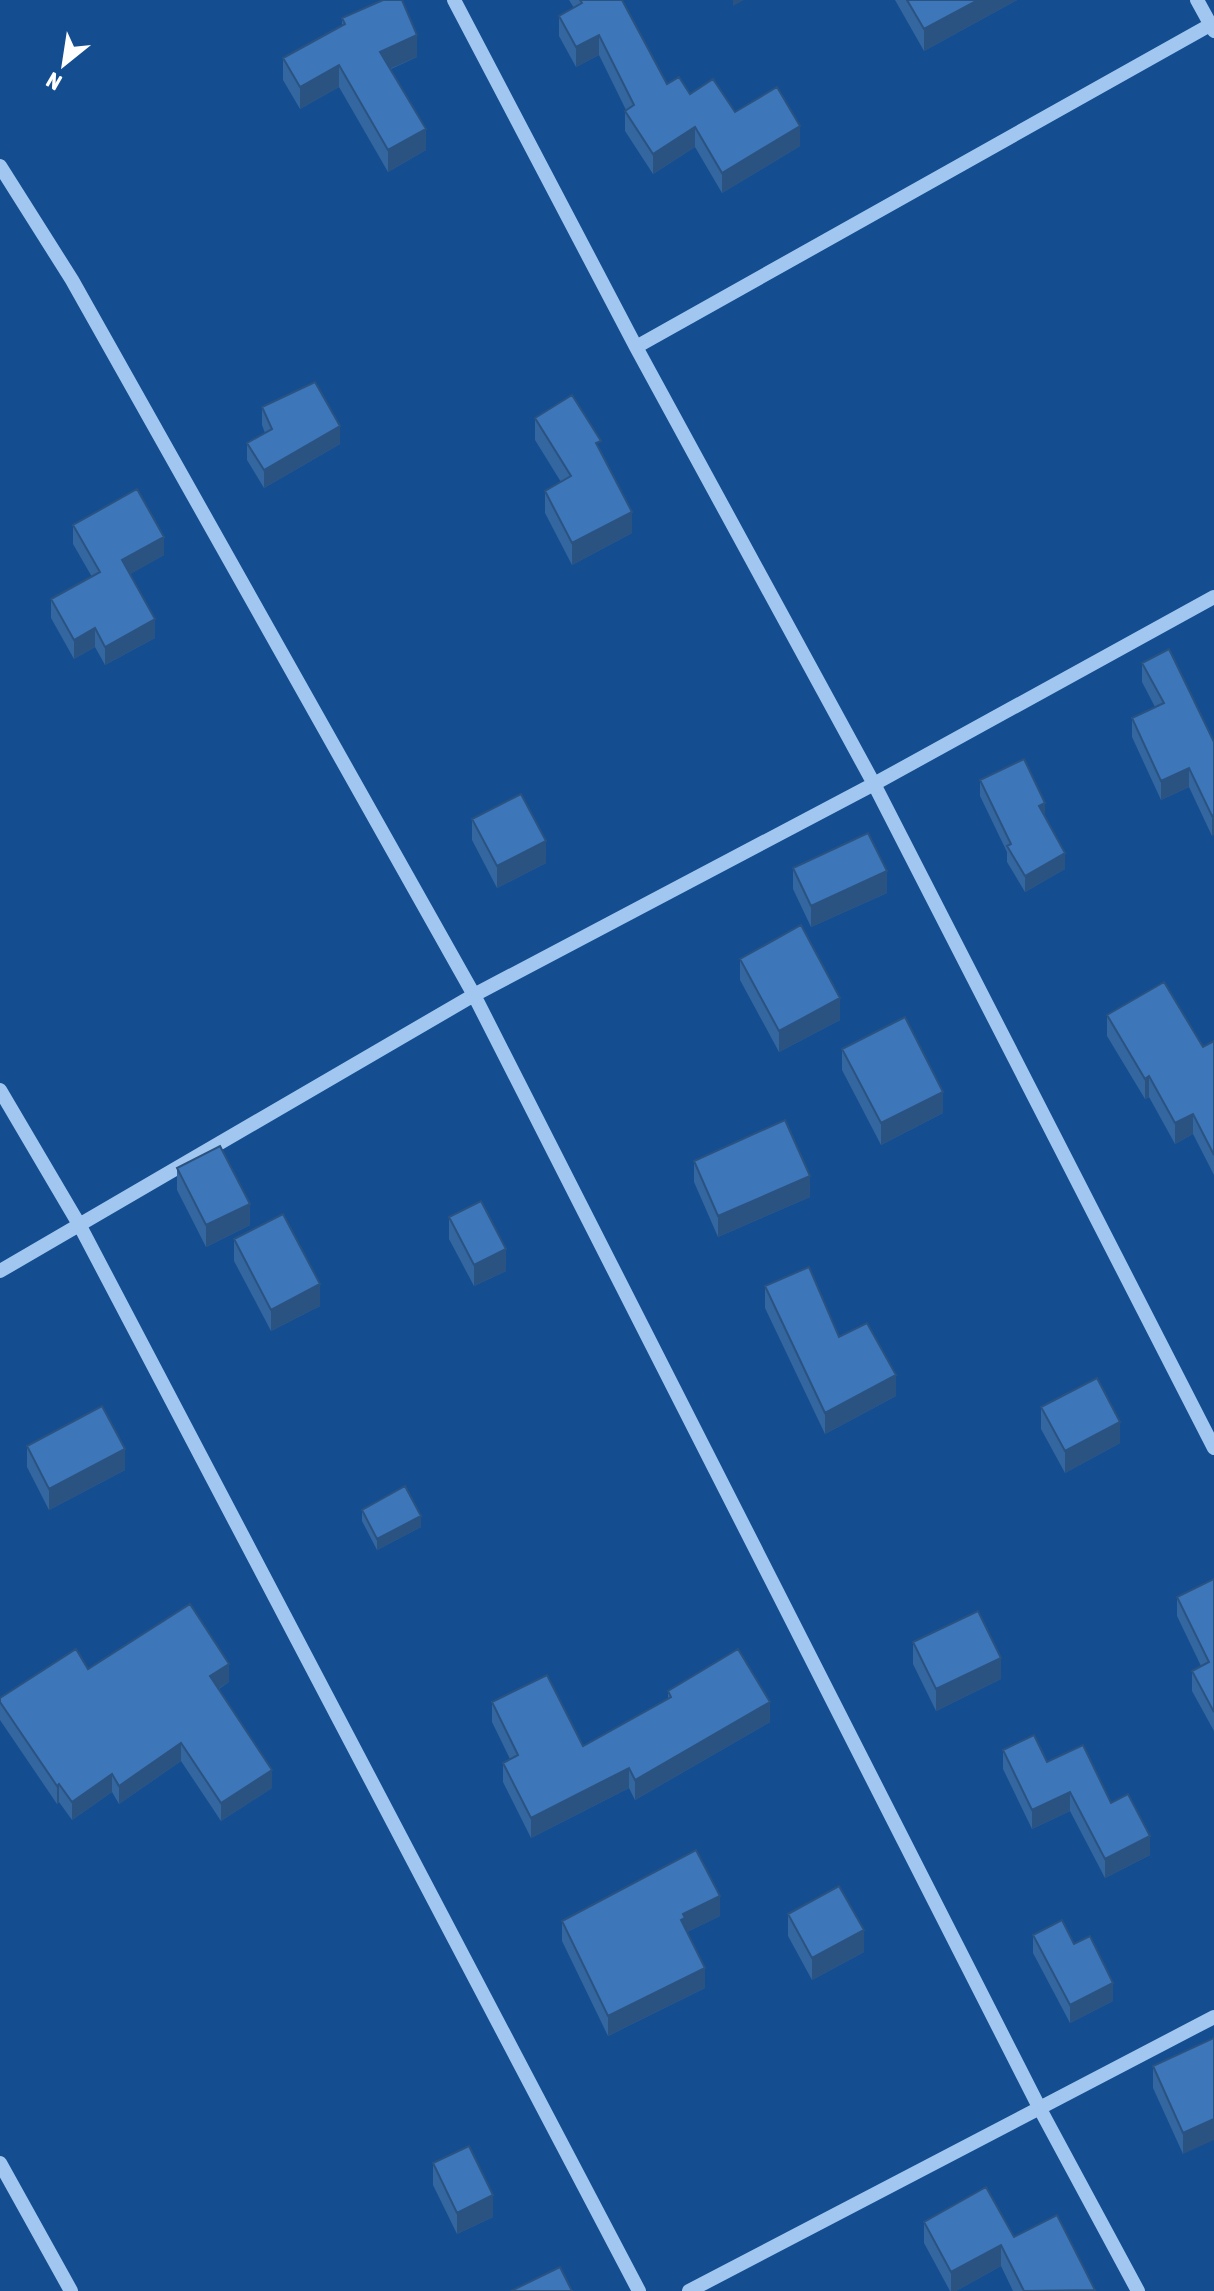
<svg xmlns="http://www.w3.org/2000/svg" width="1214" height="2291" font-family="'Asap Condensed',sans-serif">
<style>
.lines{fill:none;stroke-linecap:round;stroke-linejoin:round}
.minor{stroke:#a1c7f1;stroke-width:14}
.wall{fill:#34669f}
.shaded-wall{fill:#2b5382}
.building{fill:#3d77b9;stroke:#2b5382;stroke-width:2}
</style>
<rect width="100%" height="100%" fill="#144e90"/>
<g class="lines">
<path class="minor" d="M454,0L636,347L874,784L1214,1448
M1197,0L1214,31
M0,166L72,280L474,995L1040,2109L1138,2291
M636,347L1210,25
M0,1090L80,1226L639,2291
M0,1271L474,995L874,784L1214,597
M0,2163L71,2291
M689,2291L1214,2017"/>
</g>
<path class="wall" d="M569,0H622L667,84L735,112L800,146L722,193L695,147L653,174L625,131V111L626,110L599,55L576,67L559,36V16L574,8Z
M895,0H1017L924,51Z
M342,18L417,57L391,69L426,150L388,172L339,87L300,109L283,80V58L342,26Z
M262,407L340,444L264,488L247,460V443L265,433L262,425Z
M535,418L601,451L632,533L572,565L545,513V491L561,482L535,440Z
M73,525L164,555L130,574L155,638L105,665L95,647L74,659L51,618V599L92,577L73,544Z
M1142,663L1214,742L1212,836L1189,787L1161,800L1132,737V718L1155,707L1142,682Z
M980,780L1045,818L1065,869L1025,892L1007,862V852L980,796Z
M472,819L546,863L497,888L472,840Z
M793,868L887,893L811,927L793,889Z
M740,959L840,1020L779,1052L740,980Z
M1107,1015L1203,1047L1214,1041V1175L1193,1134L1175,1144L1149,1097L1145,1099L1107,1036Z
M842,1049L943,1113L881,1145L842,1070Z
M694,1161L810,1197L718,1237L694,1182Z
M177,1168L250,1225L206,1247L177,1190Z
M449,1217L506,1271L474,1286L449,1239Z
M234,1239L320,1306L271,1331L234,1261Z
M765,1286L839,1337L896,1396L825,1434L765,1308Z
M1041,1407L1120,1443L1065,1473L1041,1429Z
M27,1446L125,1470L49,1510L27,1467Z
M362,1510L421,1527L377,1550L362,1521Z
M1214,1579V1731L1192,1691V1671L1201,1666L1177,1616V1597Z
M913,1642L1001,1679L936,1711L913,1664Z
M88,1669L229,1682L219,1689L272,1788L221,1821L181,1761L119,1804L112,1792L72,1820L59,1802L57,1804L0,1720V1698Z
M668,1691L770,1722L635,1800L629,1788L531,1838L503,1782V1763L510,1759L492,1722V1702L583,1746L668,1699Z
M1003,1750L1047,1762L1111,1803L1150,1855L1105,1878L1070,1811L1032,1829L1003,1769Z
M788,1914L864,1952L812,1980L788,1936Z
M720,1916L687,1932L705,1988L608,2036L562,1941V1921Z
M1033,1935L1074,1944L1113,2001L1070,2023L1033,1953Z
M1214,2038L1183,2154L1153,2088V2066Z
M433,2163L493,2217L457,2234L433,2185Z
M924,2222L1014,2237L1095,2291H1013L1001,2266L956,2291H950L924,2243Z"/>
<path class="shaded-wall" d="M733,0H744L733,6Z
M978,0H1017L924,51V29Z
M417,35V57L380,73V52Z
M599,35V55L576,67V47Z
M339,65V87L300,109V87Z
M800,126V146L722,193V173Z
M695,127V147L653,174V154Z
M426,129V150L388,172V150Z
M340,426V444L264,488V470Z
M632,512V533L572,565V543Z
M164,537V555L122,579V560Z
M155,619V638L105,665V647Z
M95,628V647L74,659V640Z
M1189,768V787L1161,800V781Z
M1045,803V819L1039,806Z
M1214,815V835L1212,836V816Z
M546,841V863L497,888V866Z
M1065,853V869L1025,892V876Z
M887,871V893L811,927V906Z
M840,998V1020L779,1052V1031Z
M1149,1076V1097L1145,1099V1079Z
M943,1092V1113L881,1145V1123Z
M1193,1114V1134L1175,1144V1123Z
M810,1176V1197L718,1237V1216Z
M250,1204V1225L206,1247V1225Z
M506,1249V1271L474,1286V1265Z
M320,1284V1306L271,1331V1310Z
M896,1375V1396L825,1434V1413Z
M1120,1422V1443L1065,1473V1451Z
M125,1449V1470L49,1510V1489Z
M421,1516V1527L377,1550V1539Z
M1001,1658V1679L936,1711V1689Z
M229,1664V1682L210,1694V1676Z
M770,1702V1722L635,1800V1780Z
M181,1743V1761L119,1804V1786Z
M629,1768V1788L531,1838V1818Z
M272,1770V1788L221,1821V1803Z
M112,1774V1792L72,1820V1802Z
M59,1784V1802L57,1804V1786Z
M1070,1792V1811L1032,1829V1810Z
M1150,1836V1855L1105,1878V1859Z
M720,1896V1916L685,1933L681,1920L683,1914Z
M864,1930V1952L812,1980V1958Z
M705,1968V1988L608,2036V2016Z
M1113,1983V2001L1070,2023V2005Z
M1214,2119V2140L1183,2154V2133Z
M493,2195V2217L457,2234V2213Z
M1001,2245V2266L956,2291H951V2272Z"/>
<path class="building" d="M383,0H402L417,35L380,52L426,129L388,150L339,65L300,87L283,58L345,24L342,18Z
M580,0H622L667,84L679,77L690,94L713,79L735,112L777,87L800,126L722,173L695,127L653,154L625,111L634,105L599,35L576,47L559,16L582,3Z
M907,0H978L924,29Z
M315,382L340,426L264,470L247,443L272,429L262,407Z
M572,395L601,441L596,443L632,512L572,543L545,491L571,476L535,418Z
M137,489L164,537L122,560L155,619L105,647L95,628L74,640L51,599L100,572L73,525Z
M1169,649L1214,742V815L1212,816L1189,768L1161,781L1132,718L1164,703L1142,663Z
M1024,759L1045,803L1039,806L1065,853L1025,876L1007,846L1011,844L980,780Z
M521,794L546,841L497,866L472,819Z
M868,833L887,871L811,906L793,868Z
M801,925L840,998L779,1031L740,959Z
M1164,982L1203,1047L1214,1041V1155L1193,1114L1175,1123L1149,1076L1145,1079L1107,1015Z
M905,1017L943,1092L881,1123L842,1049Z
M785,1120L810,1176L718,1216L694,1161Z
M220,1146L250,1204L206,1225L177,1168Z
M481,1201L506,1249L474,1265L449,1217Z
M283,1214L320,1284L271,1310L234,1239Z
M809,1267L839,1337L867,1323L896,1375L825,1413L765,1286Z
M1097,1378L1120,1422L1065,1451L1041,1407Z
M102,1406L125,1449L49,1489L27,1446Z
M405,1486L421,1516L377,1539L362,1510Z
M1214,1579V1712L1192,1671L1209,1662L1177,1597Z
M190,1604L229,1664L210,1676L272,1770L221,1803L181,1743L119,1786L112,1774L72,1802L59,1784L57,1786L0,1702V1698L76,1649L88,1669Z
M978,1611L1001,1658L936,1689L913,1642Z
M738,1649L770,1702L635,1780L629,1768L531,1818L503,1763L518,1755L492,1702L547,1675L583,1746L671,1697L668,1691Z
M1034,1735L1047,1762L1083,1745L1111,1803L1128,1794L1150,1836L1105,1859L1070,1792L1032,1810L1003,1750Z
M696,1850L720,1896L683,1914L685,1918L681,1920L705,1968L608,2016L562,1921Z
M839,1886L864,1930L812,1958L788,1914Z
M1062,1920L1074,1944L1090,1936L1113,1983L1070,2005L1033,1935Z
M1214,2038V2119L1183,2133L1153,2066Z
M469,2146L493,2195L457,2213L433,2163Z
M986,2187L1014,2237L1057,2215L1095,2290L1024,2291L1001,2245L951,2272L924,2222Z
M560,2267L572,2291H511Z"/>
<g transform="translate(64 64) rotate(210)" stroke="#144e90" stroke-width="6" paint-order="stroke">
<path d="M0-6L14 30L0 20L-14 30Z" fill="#ffffff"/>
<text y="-12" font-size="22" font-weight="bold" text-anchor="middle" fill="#ffffff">N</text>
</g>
</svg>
